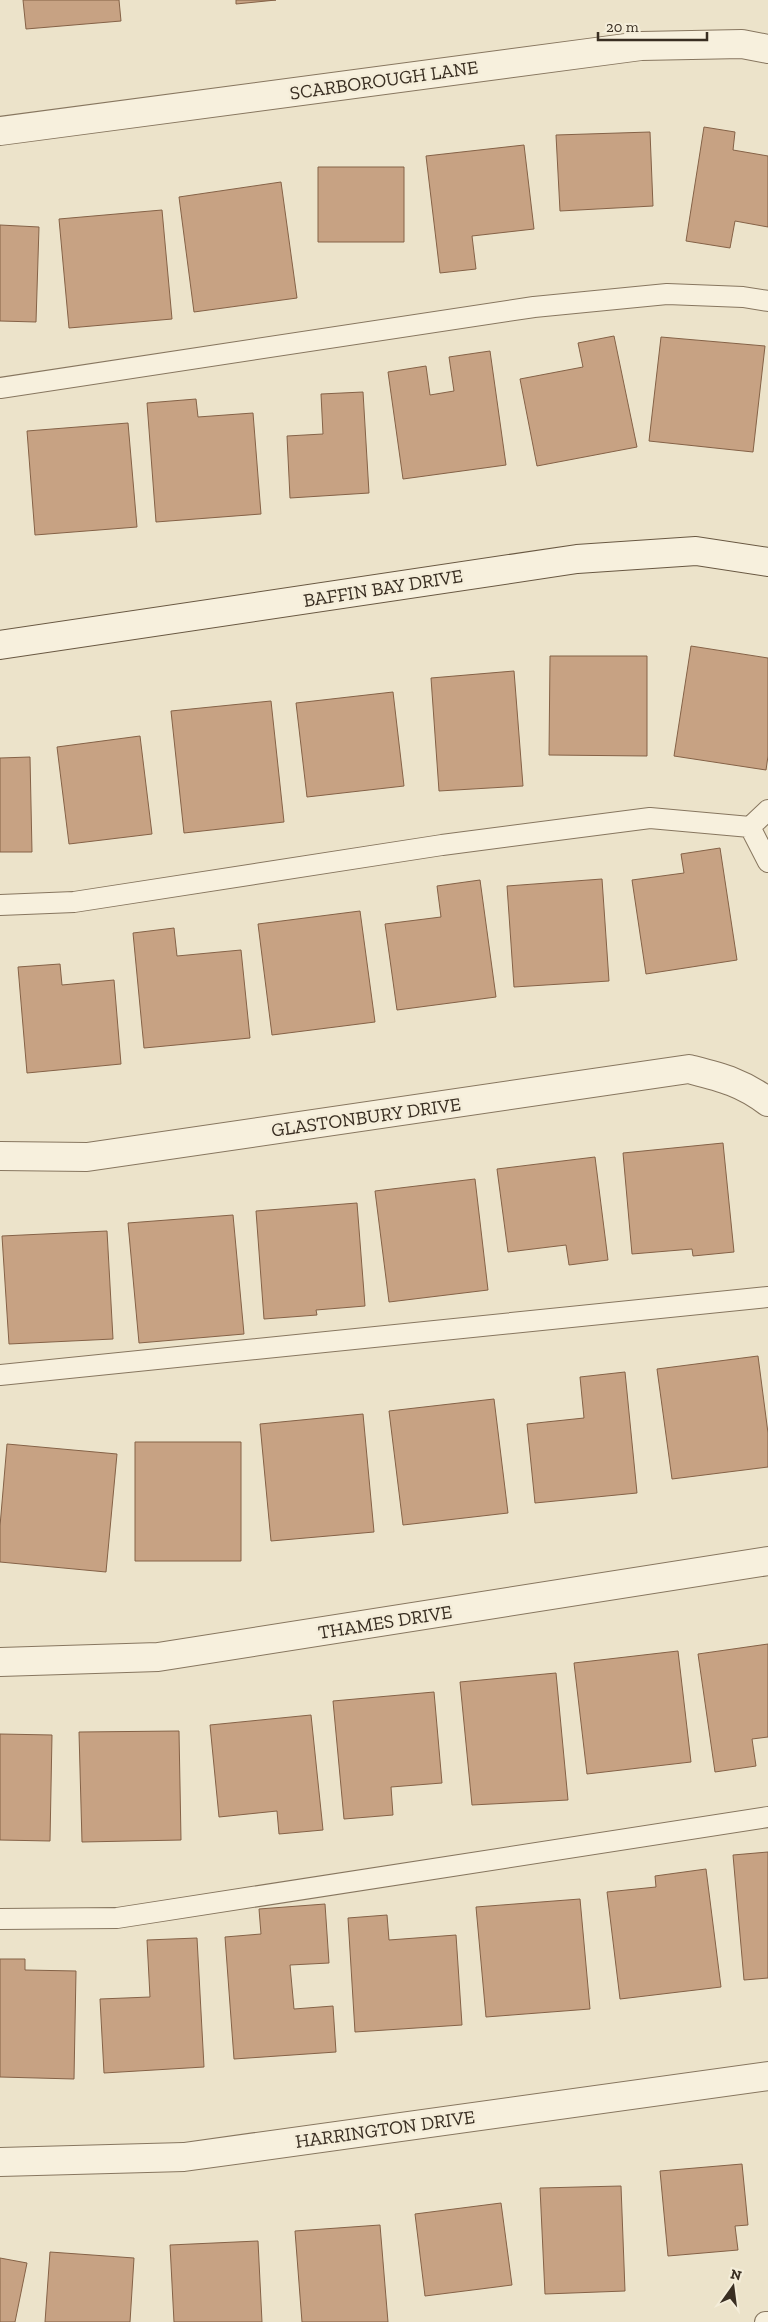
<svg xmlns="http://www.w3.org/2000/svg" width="768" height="2322" font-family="'Zilla Slab',serif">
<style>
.building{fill:#c7a283;stroke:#856247}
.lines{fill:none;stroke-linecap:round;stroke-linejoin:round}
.lane-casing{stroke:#87765f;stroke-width:22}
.street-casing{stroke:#87765f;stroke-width:30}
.secondary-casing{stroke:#695842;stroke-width:30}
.lane{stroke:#f7f0dd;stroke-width:20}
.street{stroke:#f7f0dd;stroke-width:28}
.secondary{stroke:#f7f0dd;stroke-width:28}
.labels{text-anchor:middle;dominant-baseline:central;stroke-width:5;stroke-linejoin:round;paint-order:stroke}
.street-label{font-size:19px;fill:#392e22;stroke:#f4edd9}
</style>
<rect width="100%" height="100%" fill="#ece3ca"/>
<path class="building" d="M23,0H119L121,21L26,29Z
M236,0H276L236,4Z
M704,127L735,132L733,150L768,156V227L735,221L730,248L686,241Z
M650,132L653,206L560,211L556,135Z
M524,145L534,229L472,236L476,269L440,273L426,156Z
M318,167H404V242H318Z
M281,182L297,298L194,312L179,197Z
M162,210L172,319L69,328L59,219Z
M0,225L39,227L36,322L0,321Z
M614,336L637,447L537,466L520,379L583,367L578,343Z
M661,337L765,346L753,452L649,441Z
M490,351L506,465L403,479L388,372L426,366L430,395L454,391L449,357Z
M363,392L369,493L290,498L287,436L323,434L321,394Z
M196,399L198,417L253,413L261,514L156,522L147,403Z
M128,423L137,527L35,535L27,431Z
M691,646L768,658V756L766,770L674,756Z
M550,656H647V756L549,755Z
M514,671L523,786L439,791L431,678Z
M393,692L404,786L307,797L296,703Z
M271,701L284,822L184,833L171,711Z
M140,736L152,834L69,844L57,747Z
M30,757L32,852H0V758Z
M720,848L737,960L646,974L632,880L684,873L681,854Z
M602,879L609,981L514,987L507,886Z
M480,880L496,997L397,1010L385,924L441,917L437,886Z
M360,911L375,1022L272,1035L258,924Z
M174,928L177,956L241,950L250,1038L144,1048L133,933Z
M60,964L62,985L114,980L121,1064L27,1073L18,967Z
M723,1143L734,1252L693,1256L692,1249L632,1254L623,1153Z
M595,1157L608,1260L569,1265L566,1245L508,1252L497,1169Z
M475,1179L488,1290L389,1302L375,1191Z
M357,1203L365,1306L316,1310L317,1315L264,1319L256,1211Z
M233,1215L244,1334L139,1343L128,1223Z
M107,1231L113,1339L9,1344L2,1236Z
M758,1356L768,1433V1467L672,1479L657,1369Z
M625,1372L637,1493L535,1503L527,1424L584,1418L580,1377Z
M494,1399L508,1513L403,1525L389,1411Z
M363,1414L374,1532L271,1541L260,1424Z
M135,1442H241V1561H135Z
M7,1444L117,1454L106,1572L0,1562V1526Z
M768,1644V1737L752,1739L756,1766L715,1772L698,1654Z
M678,1651L691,1762L587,1774L574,1663Z
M556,1673L568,1800L472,1805L460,1682Z
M434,1692L442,1783L391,1787L393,1815L344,1819L333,1701Z
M311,1715L323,1830L279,1834L277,1811L219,1817L210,1725Z
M179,1731L181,1840L82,1842L79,1732Z
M0,1734L52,1735L50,1841L0,1840Z
M768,1852V1978L744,1980L733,1855Z
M706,1869L721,1987L620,1999L607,1892L656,1887L655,1876Z
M580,1899L590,2009L486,2017L476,1907Z
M325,1904L329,1963L290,1965L294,2009L333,2006L336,2052L234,2059L225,1937L261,1934L259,1909Z
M387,1915L389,1940L456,1935L462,2025L355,2032L348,1918Z
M197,1938L204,2067L104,2073L100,1999L150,1997L147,1940Z
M0,1959H25V1970L76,1971L74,2079L0,2077Z
M742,2164L748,2225L735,2226L738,2250L668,2256L660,2171Z
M621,2186L625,2291L545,2294L540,2188Z
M501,2203L512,2285L425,2296L415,2214Z
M380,2225L388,2322H302L295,2231Z
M258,2241L262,2322H174L170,2245Z
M50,2252L134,2258L130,2322H45Z
M0,2258L27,2263L15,2322H0Z"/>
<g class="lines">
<g class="lane-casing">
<path id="lane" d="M0,388L534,307L667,294L743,297L768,301
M768,810L750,827L768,862
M0,905L74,902L442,845L650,818L750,827
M0,1375L768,1297
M0,1919L117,1918L768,1817
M765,2322H768"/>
</g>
<g class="street-casing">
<path id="street" d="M0,131L641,46L742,44L768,49
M0,1156L87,1157L689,1069C720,1077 742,1082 768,1102
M0,1662L158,1657L768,1561
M0,2162L184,2157L768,2076"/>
</g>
<g class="secondary-casing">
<path id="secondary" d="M0,645L577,559L696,551L768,562"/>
</g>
<use href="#lane" class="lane"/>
<use href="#street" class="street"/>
<use href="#secondary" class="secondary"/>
</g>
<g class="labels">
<g class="street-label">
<text transform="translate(384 80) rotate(-8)">SCARBOROUGH LANE</text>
<text transform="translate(383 588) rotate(-9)">BAFFIN BAY DRIVE</text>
<text transform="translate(366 1117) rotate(-8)">GLASTONBURY DRIVE</text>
<text transform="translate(385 1622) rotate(-9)">THAMES DRIVE</text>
<text transform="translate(385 2129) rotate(-8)">HARRINGTON DRIVE</text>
</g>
</g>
<g transform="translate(733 2287) rotate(14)" stroke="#f4edd9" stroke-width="4" paint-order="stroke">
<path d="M0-4L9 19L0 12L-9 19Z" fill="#392e22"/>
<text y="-8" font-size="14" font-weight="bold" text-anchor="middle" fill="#392e22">N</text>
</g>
<path d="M598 32v8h109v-8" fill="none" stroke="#392e22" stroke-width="2.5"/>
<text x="606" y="32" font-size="15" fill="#392e22" stroke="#f4edd9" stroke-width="4" paint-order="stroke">20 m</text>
</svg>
